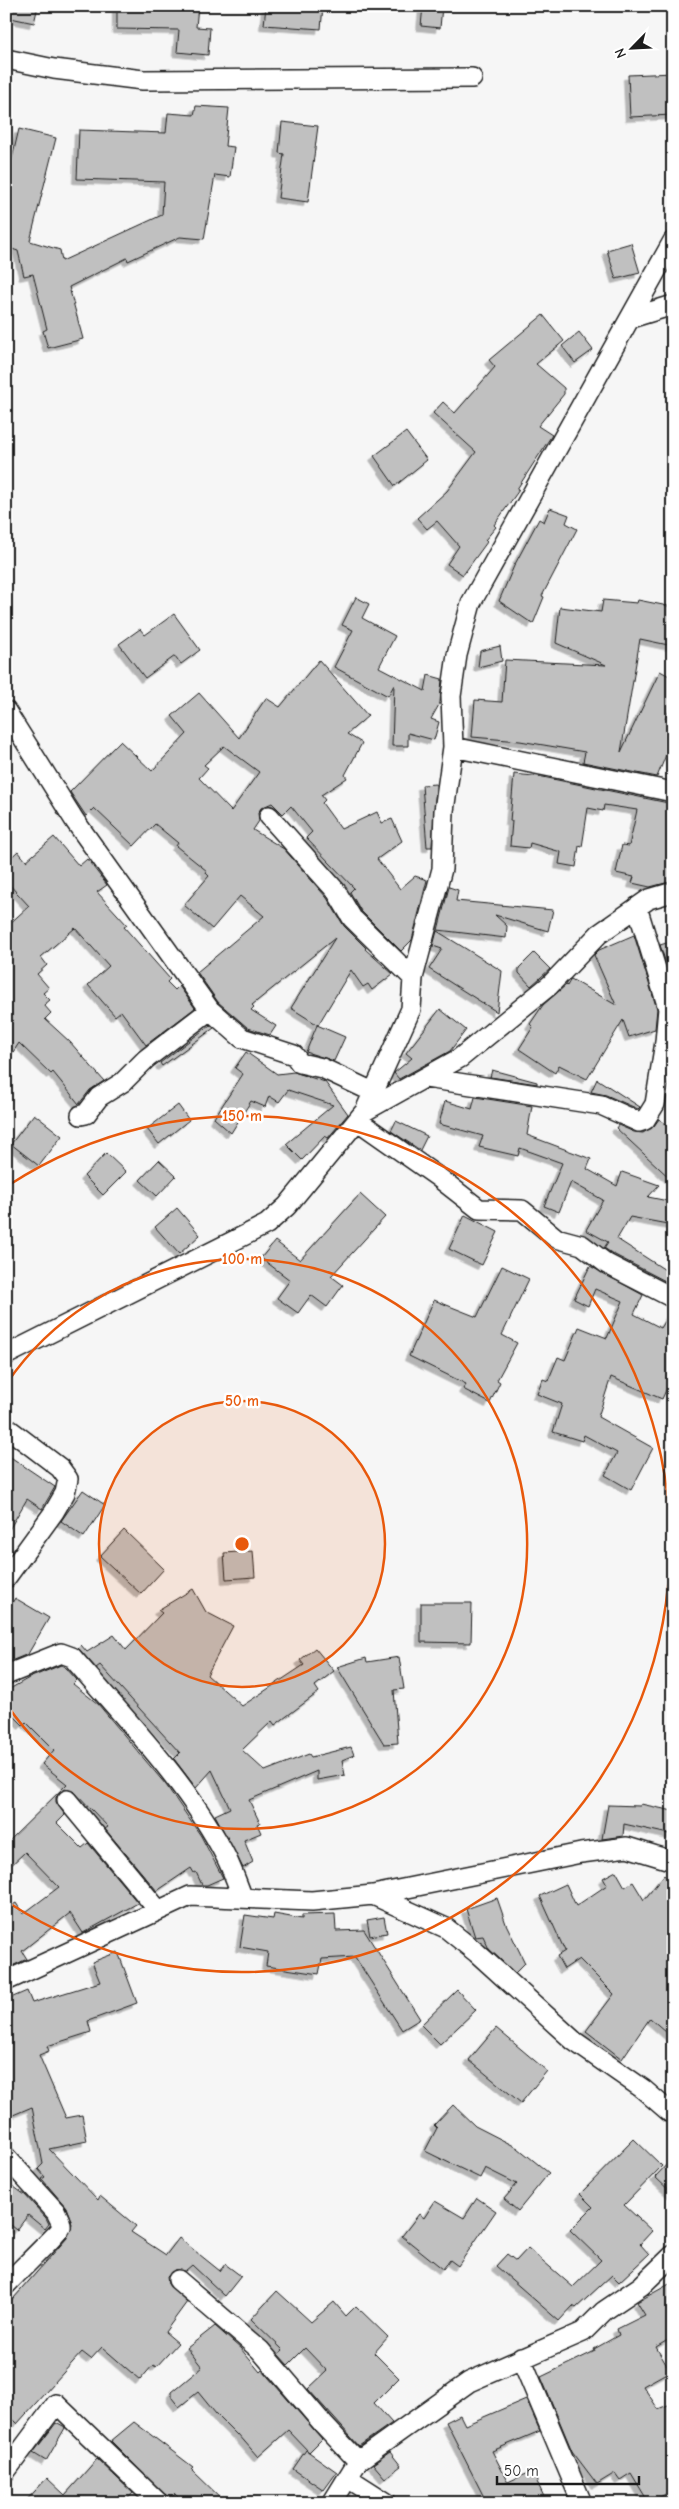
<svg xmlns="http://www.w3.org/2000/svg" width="679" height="2509" font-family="'Comic Neue',sans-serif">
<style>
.building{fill:#c0c0c0;stroke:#1c1c1c;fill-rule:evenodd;filter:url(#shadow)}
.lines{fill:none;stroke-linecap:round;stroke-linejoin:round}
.street-casing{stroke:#1c1c1c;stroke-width:22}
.street{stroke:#fff;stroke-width:19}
.ring{fill:none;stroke:#e8590c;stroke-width:2.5}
.centre{fill:#e8590c;stroke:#fff;stroke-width:2.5}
.ring-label{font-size:15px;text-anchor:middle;font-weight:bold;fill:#e8590c;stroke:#fff;stroke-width:5;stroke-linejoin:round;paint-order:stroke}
</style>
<defs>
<filter id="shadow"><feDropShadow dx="-4.5" dy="4.5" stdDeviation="0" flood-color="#0004"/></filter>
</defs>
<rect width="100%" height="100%" fill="#f6f6f6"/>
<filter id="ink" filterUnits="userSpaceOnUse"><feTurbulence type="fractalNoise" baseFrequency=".02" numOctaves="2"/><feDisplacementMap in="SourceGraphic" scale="10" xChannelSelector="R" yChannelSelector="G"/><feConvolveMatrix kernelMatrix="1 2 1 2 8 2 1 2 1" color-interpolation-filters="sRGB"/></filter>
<g filter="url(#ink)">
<path class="building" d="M6,6H38L34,23L6,17Z
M117,6H198L196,27L210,28L208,55L177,52L179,30L117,29Z
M266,6H323L321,29L264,25Z
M423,6H442L440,28L421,26Z
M673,73V115L630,117L628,75Z
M196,106L229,108L225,146L234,147L230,177L215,175L204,239L180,237L128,261L127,258L69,287L83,339L48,348L43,331L47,329L33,274L24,276L18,251L6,247V184L19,129L56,138L30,241L60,250L62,261L162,215L164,182L77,179L79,130L166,133L168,113L194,115Z
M282,122L318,126L308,202L278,198L284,154L279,153Z
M631,243L640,273L616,279L607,250Z
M543,315L564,341L536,364L564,388V394L538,426L552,435L517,489L519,490L494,525L496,527L485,540L487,542L463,575L447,564L459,546L437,521L427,529L417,518L447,491L476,452L433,413L443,402L455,413L495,367L489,360Z
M579,332L593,350L575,363L562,346Z
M406,432L427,460L395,486L374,456Z
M550,508L569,515L566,523L577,529L542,596L544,597L533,624L499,601L514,566L539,519L544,522Z
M356,597L369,604L362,618L395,636L379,667L425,691L428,675L442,679L440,703L431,719L439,722L434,740L408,733V746H392L394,685L388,696L334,667L353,630L342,625Z
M603,600L637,603L638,600L673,607V646L640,639L621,752L660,671L673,678V703L665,718L673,722V738L657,777L583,762L585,752L520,741L472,737L475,700L502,702L505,660L606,665L556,643L560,607L601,612Z
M174,614L200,650L181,664L175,656L145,678L119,644L140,629L145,635Z
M500,646L502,661L478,667L480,651Z
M319,660L368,716L347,734L362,743L345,775L347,778L321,795L325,800L322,803L341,829L377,812L382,823L392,819L402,841L377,859L400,889L415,876L427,880L412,940L401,951L361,911L350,892L354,888L306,838L312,832L291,806L283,814L272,803L261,808L258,813L259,821L253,830L284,849L327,898L344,926L366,948L365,949L393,974L372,990L368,984L363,987L351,970L318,1025L291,1008L335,938L252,1005L254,1007L251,1010L276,1026L270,1035L248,1028L218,1002L197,972L264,916L240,896L212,929L184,905L209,876L206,873L207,871L176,846L178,843L155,824L134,846L94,808L86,816L70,792L120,741L152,771L187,734L172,716L199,693L239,738L266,698L280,707ZM224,746L259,772L231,811L199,778L208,768L204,765Z
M514,774L543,777L673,804V881L650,887L632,883L634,877L616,873L622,845L629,846L637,810L604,805L603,811L588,808L582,847L579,846L576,867L559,864L561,852L530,843L529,848L510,846L512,821H510Z
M436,784L432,847H427L422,785Z
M54,837L79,866L87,859L107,885L97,892L127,925L124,927L170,979L167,982L175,990L179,986L195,1008L146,1045L121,1011L115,1016L88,985L109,966L75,928L41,957L47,965L37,974L49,988L43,993L50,1000L44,1005L51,1013L45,1019L70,1042L104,1081L90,1090L79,1104L53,1072L51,1074L19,1043L6,1063V927L29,906L6,881V862L18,851L26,861Z
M449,887L458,890L456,901L553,910L548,931L495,915L507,926L506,938L438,930Z
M437,931L502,971L497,1012L429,969L442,949L433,946Z
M634,935L657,1009L655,1029L629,1037L623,1020L587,1079L559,1065L555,1073L519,1049L533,1027L530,1024L543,1005L566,985L567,986L571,979L616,1005L594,955L599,950Z
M673,941V985L660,945Z
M534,953L550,969L531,986L519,973V968Z
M440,1009L466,1030L450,1051L399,1079L394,1073L412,1058L406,1053Z
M210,1025L214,1028L162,1066L160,1063Z
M317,1025L345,1037L334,1061L306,1052Z
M246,1052L277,1074L294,1072L325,1082L348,1114L328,1138L325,1136L302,1160L286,1144L333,1105L288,1090L279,1102L269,1096L265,1107L251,1101L231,1133L214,1118L243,1074L235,1068Z
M492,1070L537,1082V1084L490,1077Z
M597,1079L640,1107L638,1109L606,1095L591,1092Z
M475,1097L532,1106L527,1135L591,1159L587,1169L617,1186L622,1172L659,1185L648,1197L673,1202V1225L630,1217L617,1239L673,1275V1285L613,1254L604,1248L608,1242L586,1230L603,1200L571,1182L559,1212L544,1206L562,1163L520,1148L518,1156L479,1147L483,1136L439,1124L445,1101L472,1109Z
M178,1105L189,1120L159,1144L147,1129Z
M34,1114L62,1136L39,1166L11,1144Z
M659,1119L673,1129V1181L616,1128L618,1125L634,1132L643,1133L654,1126Z
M396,1121L427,1136L420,1150L391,1131Z
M106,1153L126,1172L103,1195L84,1176Z
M159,1160L176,1176L157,1196L140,1180Z
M360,1194L385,1217L331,1276L343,1285L327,1307L311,1295L298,1313L277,1298L290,1280L261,1258L275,1241L300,1260Z
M177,1208L200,1235L179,1254L155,1227Z
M465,1215L498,1232L482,1265L449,1249Z
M502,1266L529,1279L502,1335L517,1343L497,1380L500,1382L490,1403L463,1389L466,1384L409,1356L434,1300L477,1317Z
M590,1266L643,1295L634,1314L661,1328L673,1309V1375L662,1399L611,1377L598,1417L653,1448L631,1490L605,1475L617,1453L584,1435L582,1441L553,1432L562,1404L537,1394L543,1379L548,1381L558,1357L565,1360L579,1327L607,1338L623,1301L595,1289L588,1306L574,1299Z
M6,1454L55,1487L42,1509L27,1499L6,1535Z
M83,1490L105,1505L84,1537L61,1521Z
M124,1530L164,1569L141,1594L100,1556Z
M253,1551L255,1577L226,1579L224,1553Z
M193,1589L206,1612L233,1626L207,1675L242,1706L304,1665L300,1660L315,1648L334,1671L315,1686L319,1692L275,1725L272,1721L242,1750L265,1771L309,1754L311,1757L351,1747L354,1755L342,1760L345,1775L317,1780V1771L249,1800L260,1823L257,1824L261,1833L244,1840L253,1862L243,1868L215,1815L230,1808L212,1770L196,1788L174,1759L180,1753L100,1665L96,1668L78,1648L81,1645L87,1652L114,1635L126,1650L162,1613L158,1610Z
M15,1598L49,1618L28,1654L6,1663V1613Z
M421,1603H472L471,1643L421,1642Z
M399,1657L404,1689L394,1690L398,1743L384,1744L337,1667L366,1658L367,1662Z
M61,1665L65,1667L77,1680L73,1684L98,1704L166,1785L201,1836L223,1878L207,1885H202L196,1872L194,1873L191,1868L157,1891L105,1829L108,1827L75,1792L65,1789L56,1797V1802L65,1815L57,1823L82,1848L88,1843L138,1903L83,1933L70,1913L22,1951L27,1959L12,1966L9,1961L6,1962V1909L16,1903L23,1914L59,1887L25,1852L6,1870V1844L67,1784L42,1764L54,1750L26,1722L23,1725L6,1708V1686H10L6,1691L29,1678Z
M641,1804L673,1811V1835L624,1824L623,1836L602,1839L608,1805L640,1806Z
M616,1871L625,1887L633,1882L644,1900L664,1875L673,1883V2038L650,2018L622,2059L586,2031L614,1994L579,1959L564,1969L557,1956L565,1951L540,1896L566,1884L576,1906L607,1885L603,1878Z
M497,1898L506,1924L525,1963L515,1973L489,1949L483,1936L475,1937L466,1909Z
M274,1914L302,1919V1915L335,1914L336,1931L364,1930L420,2019L402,2030L355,1957L322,1959L319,1974L266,1966L268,1952L240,1947L245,1915L273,1919Z
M384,1917L387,1933L370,1936L367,1920Z
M118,1952L137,2003L88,2021L91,2032L47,2046L49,2051L39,2055L66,2118L82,2115L87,2141L49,2149L98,2200L100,2196L136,2226L131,2232L166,2255L179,2238L220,2271L225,2264L241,2276L225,2296L192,2265L185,2271L174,2270L167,2277L168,2284L187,2302L165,2332L178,2343L156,2367L153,2365L140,2380L102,2347L91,2359L82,2352L17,2424L6,2413V2307L67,2238L72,2224L66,2207L42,2179L45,2177L38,2169L43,2164L32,2107L6,2118V2000L27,1991L32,2003L100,1982L92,1962Z
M457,1990L476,2010L440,2044L421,2025Z
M496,2028L547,2071L521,2103L469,2060Z
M453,2105L475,2126L518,2148L549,2173L518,2211L504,2199L517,2184L485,2168L480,2178L425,2151L437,2128L434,2125Z
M634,2139L662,2166L624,2205L652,2231L640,2244L649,2254L619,2282L612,2275L576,2308L573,2306L559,2321L496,2266L507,2254L516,2261L528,2248L573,2287L601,2260L570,2230L593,2207L580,2194Z
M673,2158V2194L655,2177Z
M6,2181L25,2195L46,2218L49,2224L45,2229L28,2215L17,2230L6,2221Z
M477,2198L496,2211L458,2266L450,2260L443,2269L402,2236L419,2214L424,2218L435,2201L464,2218Z
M673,2282V2337L656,2347L670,2371L643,2386L658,2409L673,2403V2490L649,2503L631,2473L620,2480L615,2473L597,2484L572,2451L541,2377L595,2351L594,2349L619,2335L617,2329L645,2315L637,2302Z
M277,2291L311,2322L334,2302L346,2316L356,2306L388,2337L374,2353L399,2378L374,2403L392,2423L359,2446L308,2389L327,2371L305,2348L288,2365L278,2354L283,2350L251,2319Z
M215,2326L241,2349L260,2372L262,2370L322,2439L309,2452L288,2430L258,2457L238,2434L237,2435L216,2414L198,2392L179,2407L172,2398V2392L202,2367L187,2348Z
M526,2399L540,2431L492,2451L508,2482L532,2471L545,2499L536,2503H487L446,2422L460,2415L465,2425Z
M134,2422L193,2467L191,2469L226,2503H184L175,2494L170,2500L111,2441Z
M56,2423L65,2428L46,2461L33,2453Z
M306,2450L337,2472L324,2490L293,2469Z
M390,2452L401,2466L385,2478L373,2464Z
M97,2459L133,2493L124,2503H24L47,2478L65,2495Z"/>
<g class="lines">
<g class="street-casing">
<path id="street" d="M6,59L54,69L143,80L472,78
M631,318L673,305
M6,711L75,821L210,1010L242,1038L294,1055L300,1063L322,1068L373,1092
M453,747L673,792
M269,816L336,891L352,918L413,978
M426,1078L601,1105L639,1122L645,1120L655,1104L665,1042L668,1008L637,907
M365,1111L411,1009L413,978L442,869L444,811L453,747L451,696L457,655L471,603L673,241
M81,1115L86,1114L99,1097L123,1082L146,1059L210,1010
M358,1121L438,1177L479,1209L522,1210L556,1238L582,1245L607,1264L673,1298
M6,1355L267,1224L287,1206L365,1111L460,1058L550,985L599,934L649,899L673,892
M6,1427L60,1468L68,1479L65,1493L54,1512L6,1578
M6,1675L61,1653L72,1657C125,1719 189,1784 226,1857C232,1869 237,1883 242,1896
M67,1800L158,1910
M373,1895L446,1928L477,1953L574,2041L643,2089L673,2115
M6,1981L190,1896L312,1901L373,1895L581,1853L627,1847L673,1861
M6,2157L56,2212C58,2217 62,2222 61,2227C60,2232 14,2276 6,2285
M178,2280L260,2350L324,2425L358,2461
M521,2358L582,2503
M6,2471L56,2404L159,2503
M348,2478L387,2503
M332,2503L358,2461L469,2382L583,2332L604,2311L641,2286L673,2255"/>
</g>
<use href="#street" class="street"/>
</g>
</g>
<circle cx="242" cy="1544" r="143" fill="#e8590c" fill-opacity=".12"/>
<g class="ring">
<circle cx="242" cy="1544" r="143"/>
<path d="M7 1383A285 285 0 1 1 7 1705"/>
<path d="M9 1185A428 428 0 1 1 9 1903"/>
</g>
<circle cx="242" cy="1544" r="8" class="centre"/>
<g class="ring-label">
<text x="242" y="1121">150 m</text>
<text x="242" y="1264">100 m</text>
<text x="242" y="1406">50 m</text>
</g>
<rect width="679" height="2509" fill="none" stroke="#fff" stroke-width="25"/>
<rect x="12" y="12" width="654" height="2484" fill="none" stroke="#1c1c1c" stroke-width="2" filter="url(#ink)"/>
<g transform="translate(632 48) rotate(246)" stroke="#ffffff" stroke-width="4" paint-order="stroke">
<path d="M0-4L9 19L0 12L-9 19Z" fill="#1c1c1c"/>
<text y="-8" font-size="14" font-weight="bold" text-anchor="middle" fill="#1c1c1c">N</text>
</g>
<path d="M497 2476v8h142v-8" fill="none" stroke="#1c1c1c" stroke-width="2.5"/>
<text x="504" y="2476" font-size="15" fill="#1c1c1c" stroke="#ffffff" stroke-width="4" paint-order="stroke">50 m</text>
</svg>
